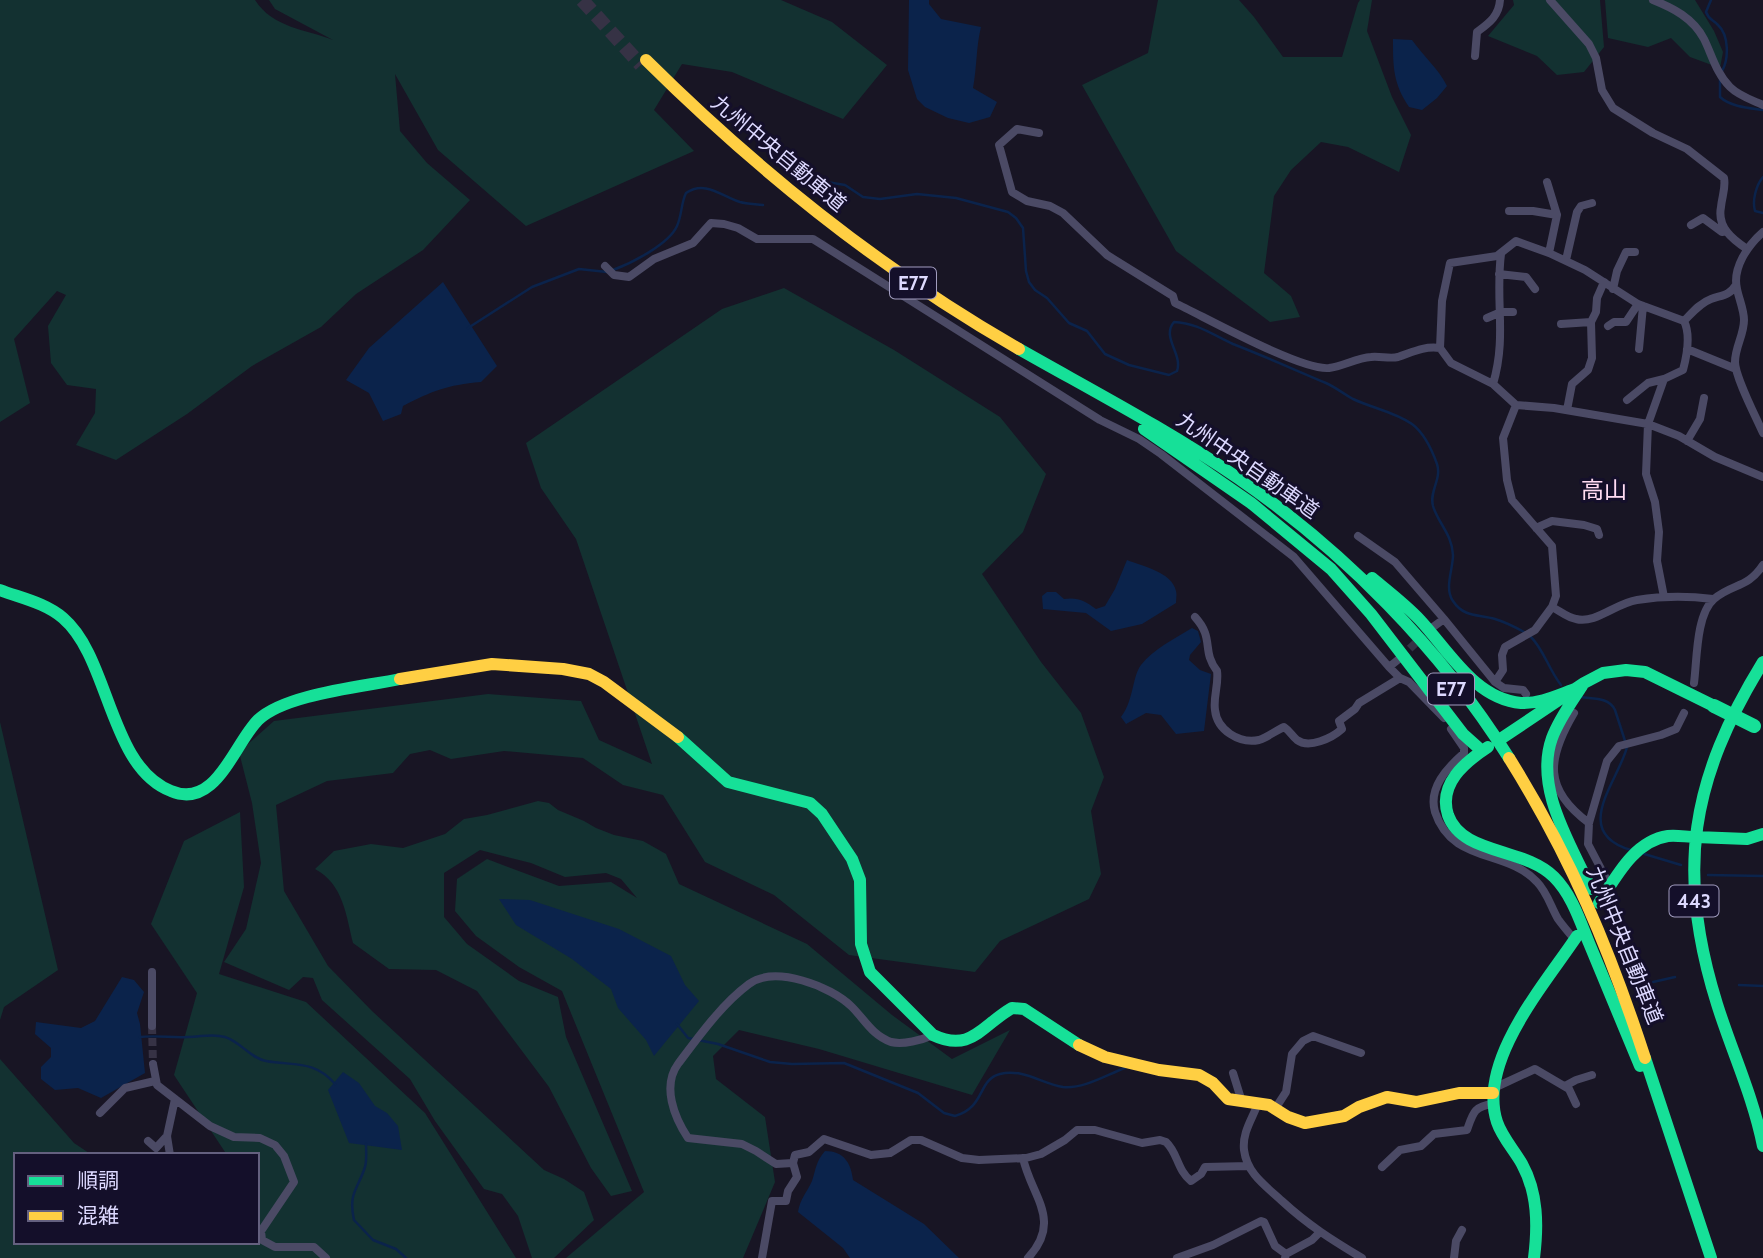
<svg xmlns="http://www.w3.org/2000/svg" width="1763" height="1258" font-family="Cabin,'Noto Sans JP',sans-serif">
<style>
.green{fill:#133131}
.water{fill:#0b234b}
.lines{fill:none;stroke-linecap:round;stroke-linejoin:round}
.stream{stroke:#0b234b;stroke-width:2.5}
.street-tunnel{stroke:#363245;stroke-width:8;stroke-dasharray:8 4;stroke-linecap:butt}
.highway-tunnel{stroke:#363245;stroke-width:14;stroke-dasharray:14 7;stroke-linecap:butt}
.street{stroke:#4b4a65;stroke-width:8}
.fast{stroke:#16e098;stroke-width:12}
.slow{stroke:#ffcf43;stroke-width:12}
.fast-bridge{stroke:#16e098;stroke-width:14}
.labels{text-anchor:middle;dominant-baseline:central;stroke-width:6;stroke-linejoin:round;paint-order:stroke}
.shield{fill:#140f2a;stroke:#a19cbf;stroke-width:2}
.shield-label{font-size:19px;font-weight:bold;fill:#ddd9ff}
.street-label{font-size:21px;fill:#ddd9ff;stroke:#140f2a}
.neighbourhood-label{font-size:23px;fill:#ffdbf2;stroke:#140f2a}
</style>
<rect width="100%" height="100%" fill="#181524"/>
<path class="green" d="M0,0H255C273,28 305,29 333,40L275,9L269,0H781L832,22L887,65L843,119L732,72L682,64L654,110L694,151L526,226L438,150L395,74L400,131L427,163L470,200L423,250L356,294L321,327L252,366L187,414L116,460L76,445L95,413L96,389L67,385L51,363L48,326L66,295L57,291L14,339L30,403L0,422Z
M1158,0H1239L1254,17L1283,57H1342L1358,3L1360,0H1372L1367,31L1392,97L1411,135L1399,172L1348,147L1321,142L1291,170L1274,196L1264,273L1291,296L1300,317L1270,322L1176,251L1082,85L1148,53Z
M1513,0H1600L1604,47L1584,72L1557,75L1537,56L1488,36L1514,5Z
M1605,0H1695L1714,31L1723,52L1720,68L1690,57L1671,38L1648,47L1608,38Z
M784,288L894,350L1000,417L1046,474L1023,532L982,574L1041,662L1081,713L1104,777L1091,811L1101,874L1089,899L1000,941L975,972L849,955L774,895L705,862L663,795L623,785L583,758L504,751L451,759L430,750L410,754L393,773L327,781L276,805L284,891L328,966L372,1011L544,1170L564,1179L584,1192L594,1220L554,1258H532L518,1216L502,1194L484,1189L435,1121L410,1079L322,1000L313,978L303,977L289,990L224,962L246,929L261,863L252,803L239,752L274,721L488,694L581,701L599,740L652,764L576,539L541,488L526,443L722,309Z
M0,722L58,970L4,1007L0,1020Z
M538,801L549,803L558,810L584,821L596,828L614,835L643,841L666,854L679,884L807,944L892,1015L952,1059L1010,1030L972,1095L819,1049L739,1030L713,1056L716,1079L765,1117L775,1182L743,1258H566L644,1192L562,991L519,967L476,936L455,911L457,879L487,859L559,886L611,882L637,898L621,879L606,873L565,877L531,863L480,850L444,873V917L467,944L519,981L558,997L566,1037L632,1191L611,1196L591,1168L549,1087L477,991L436,970L389,969L353,943C346,914 343,884 315,869L334,851L371,844L403,848L445,834L464,819L487,815Z
M240,812L244,887L219,974L306,1002L425,1113L516,1258H0V1059L74,1143L92,1155H16V1242H257V1155H227L174,1075L197,993L151,924L184,841Z"/>
<path class="water" d="M909,0H929V4L941,19L981,27C976,47 977,67 973,88L997,102L990,117L969,123L948,118L925,107L917,99L908,70Z
M1393,39L1412,40C1424,57 1438,68 1447,86L1437,98L1422,110L1409,107C1393,83 1393,67 1393,39Z
M443,282L497,366L481,382C447,385 432,391 403,406L401,414L383,421L369,393L346,380L369,348Z
M1127,560C1142,566 1172,572 1176,591C1177,595 1176,599 1176,603L1142,624L1111,631L1086,613L1043,609L1042,596L1047,592H1056L1064,599C1078,597 1085,601 1096,609L1105,606L1115,589Z
M1192,628L1198,631L1201,642L1190,655L1189,660L1200,670L1211,674L1204,731L1176,734L1161,715L1146,713L1126,724L1121,717C1134,700 1132,677 1141,665C1153,649 1176,638 1192,628Z
M499,899L530,900L619,929L671,956L685,985L699,1001L654,1056L646,1040L618,1008L611,989L572,959L516,925Z
M122,977L134,980L144,992L137,1013L140,1024L145,1073L101,1098L78,1088L55,1090L41,1079V1067L51,1057V1048L35,1034L36,1022L81,1028L95,1021Z
M343,1072L359,1083L375,1106L387,1113L398,1126L402,1150L349,1143L328,1090Z
M825,1151C844,1151 851,1163 853,1180L924,1224L959,1258H850L843,1248L798,1212C800,1199 807,1192 812,1181C816,1169 816,1161 825,1151Z"/>
<g class="lines">
<path class="stream" d="M1711,0L1706,12C1709,20 1712,19 1718,25C1729,35 1729,59 1722,71
M1720,77V97C1731,107 1749,108 1763,110
M1763,177C1756,185 1752,201 1755,211L1763,213
M821,181L845,185L863,197L880,199L917,194L956,198L1008,212L1016,218L1023,228L1026,271L1029,282L1035,290L1047,298L1069,323L1087,331L1105,354L1129,365L1169,375L1177,371C1183,354 1161,337 1174,322C1197,323 1213,335 1233,344C1264,356 1295,370 1326,383C1335,387 1344,394 1353,399C1372,408 1395,412 1412,424C1424,433 1432,450 1437,464C1442,479 1429,491 1433,506C1438,523 1452,534 1453,555C1453,570 1444,588 1453,601C1464,618 1479,614 1495,619C1505,622 1515,627 1524,632
M613,270C632,263 669,244 677,226C682,215 681,203 686,193C705,180 721,196 740,202C747,204 756,204 763,205
M468,328L532,287L579,269L607,272
M1530,636C1543,648 1549,670 1561,685
M1581,697C1593,699 1609,697 1615,710L1627,747C1618,782 1570,832 1631,850
M1641,853L1681,865
M1708,875L1763,876
M1653,982L1675,977
M1739,985L1763,986
M677,1024L688,1038L718,1044L770,1062L792,1064L844,1063L918,1093L944,1113L955,1116C986,1107 977,1080 1000,1074C1022,1068 1043,1084 1063,1087C1084,1089 1106,1075 1125,1068
M140,1037C156,1035 172,1038 188,1037C201,1037 212,1033 225,1037C241,1042 250,1058 266,1061C294,1066 315,1060 335,1084
M366,1144C366,1152 367,1160 365,1167C358,1189 348,1193 354,1220L373,1240L396,1249L406,1258"/>
<path class="street-tunnel" d="M1401,657L1422,637
M152,1026L153,1064"/>
<path class="highway-tunnel" d="M582,0L641,65"/>
<path class="street" d="M1550,0L1589,44L1596,58L1602,90L1613,108L1653,133L1687,149L1724,178C1726,188 1722,196 1721,207C1717,227 1732,239 1747,249
M1653,0C1673,8 1693,18 1704,39C1712,55 1716,73 1730,87C1739,96 1752,100 1763,105
M1475,56L1477,32C1489,23 1499,16 1500,0
M1039,133L1017,129L999,145L1012,192L1027,201L1050,206L1063,213L1107,255L1173,296L1175,303C1205,317 1301,371 1329,368C1343,366 1357,358 1371,357C1380,356 1390,359 1398,357C1413,352 1423,346 1440,348
M1547,182L1557,215L1549,253
M1509,211H1533L1557,215
M1691,225L1703,218L1722,232L1726,231
M1763,232C1748,245 1732,268 1737,289C1739,299 1744,310 1744,320C1744,335 1735,347 1735,362C1735,377 1756,417 1763,433
M1566,260L1577,212L1581,206L1592,203
M605,266L614,275L629,277L654,259L693,243L711,223L724,224L738,228L757,239H813L1100,420L1139,439L1161,454L1294,557L1389,667
M1499,274L1526,277L1535,289
M1736,285C1729,296 1722,295 1711,299C1700,303 1692,313 1684,321L1638,304L1585,270L1549,253L1516,241L1497,256L1450,263L1442,301L1440,348L1451,363L1493,384L1516,405L1554,408L1648,424L1679,436L1715,457L1763,477
M1613,289L1617,271L1626,252H1635
M1487,318L1501,312H1513
M1561,324L1591,322
M1608,326L1614,322H1626L1638,304
M1639,349L1643,306
M1687,349L1736,369
M1664,379L1648,424L1646,474L1655,502L1659,532L1657,561L1664,597
M1493,384C1507,337 1495,301 1501,254
M1627,400L1648,383L1664,379L1683,370C1687,355 1691,335 1684,321
M1567,410L1572,384L1588,370L1592,358L1591,322L1596,312L1597,298L1604,282
M1687,441L1700,419L1704,398
M1536,528L1552,521L1584,525L1597,529L1599,535
M1358,536L1395,562L1444,619L1433,627
M1552,607C1560,611 1568,618 1576,619C1596,624 1616,603 1637,600C1662,596 1688,596 1713,599
M1195,617C1215,639 1201,650 1217,671C1219,684 1213,697 1215,710C1217,730 1239,744 1259,740C1268,737 1275,731 1284,727C1290,731 1292,736 1297,740C1309,749 1332,738 1342,729L1339,721L1355,709L1359,703L1400,678L1389,667L1399,659
M1444,619L1495,682L1504,688L1523,690L1526,694
M1400,678L1409,682L1444,718
M1495,682L1503,670L1502,655L1505,647L1535,630L1552,607L1556,596L1552,546L1512,500L1507,480L1503,438L1516,405
M1694,683C1697,661 1696,614 1714,599C1733,583 1747,589 1763,565
M1574,713C1547,759 1543,789 1589,823
M1451,729L1464,748V753C1447,768 1428,788 1435,812C1452,864 1507,849 1537,882C1547,892 1551,907 1558,919C1563,926 1569,933 1575,940
M1610,886L1588,844L1589,823L1607,761L1619,746L1661,735L1676,729L1684,713
M152,972V1026
M153,1064L157,1085L210,1126L234,1137L260,1138L275,1145L284,1156L294,1182L261,1231L262,1240L275,1247H314L326,1258
M1233,1073L1242,1102
M1565,1086L1576,1080L1592,1075
M1494,1088L1535,1069L1569,1089L1576,1104
M1258,1103C1253,1118 1242,1132 1244,1150C1247,1174 1266,1186 1282,1201C1308,1225 1332,1240 1362,1258
M1275,1109L1286,1092L1292,1054L1303,1041L1313,1036L1361,1053
M100,1113L125,1088L155,1081
M148,1141L156,1148L167,1136
M170,1155L167,1136L175,1099
M1023,1158C1031,1196 1063,1220 1028,1258
M793,1163L776,1164L756,1151L742,1144L688,1138C674,1117 662,1086 678,1064C699,1036 722,1004 749,984C775,965 831,986 852,1007C865,1020 872,1035 891,1042C903,1045 922,1040 933,1035
M1382,1167L1400,1150L1421,1146L1434,1134L1467,1130C1473,1113 1474,1106 1493,1104
M762,1258L772,1201H786L788,1191L797,1177L793,1163L795,1155L809,1152L824,1139L871,1155L890,1153L911,1140H921L962,1158L979,1160L1026,1158L1041,1154L1065,1140L1077,1130H1095L1142,1143L1160,1140L1166,1142C1178,1153 1177,1170 1191,1181L1201,1174L1205,1167L1249,1166
M1177,1258L1213,1245L1261,1221L1264,1222L1275,1246L1286,1254
M1285,1258L1286,1254L1312,1240L1320,1232
M1454,1258L1456,1241L1462,1230"/>
<path class="fast" d="M1019,349C1093,391 1168,430 1238,478C1345,552 1440,648 1509,758
M1144,429L1251,503L1331,569L1371,614L1463,734L1482,751
M1372,578C1389,592 1406,605 1420,620C1449,651 1475,699 1521,703C1541,704 1560,694 1578,688
M0,590C21,598 46,603 63,618C110,658 109,767 171,791C216,810 234,744 258,720C285,694 362,687 400,679
M1763,662C1691,779 1675,871 1717,1004C1732,1052 1753,1096 1763,1146
M1582,686C1571,703 1559,719 1552,738C1534,789 1571,844 1591,889
M678,737L728,782L810,803L822,814L852,859L860,880L861,944L870,972L933,1035C971,1053 981,1026 1012,1008L1024,1009L1079,1045
M1502,738L1584,683L1603,673L1626,670L1645,672L1714,706
M1488,747C1465,762 1438,784 1448,815C1462,855 1524,847 1554,877C1572,895 1580,921 1589,943C1606,984 1623,1025 1640,1066
M1696,837L1747,839L1763,834
M1599,903C1616,877 1634,841 1668,836C1677,835 1687,837 1696,837
M1645,1058L1711,1258
M1534,1258C1538,1226 1538,1193 1522,1164C1514,1150 1502,1137 1497,1122C1477,1061 1545,984 1577,936"/>
<path class="slow" d="M646,60C759,172 881,270 1019,349
M400,679L492,664L563,669L589,674L604,682L678,737
M1509,758C1571,857 1609,948 1645,1058
M1079,1045L1105,1057L1159,1070L1199,1075L1213,1083L1228,1099L1269,1105L1288,1117L1305,1123L1344,1116L1359,1107L1387,1097L1416,1102L1459,1093H1493"/>
<path class="fast-bridge" d="M1714,706L1754,726"/>
</g>
<g class="labels">
<g class="shield">
<rect x="890" y="267.5" width="46" height="31" rx="5"/>
<rect x="1428" y="673.5" width="46" height="31" rx="5"/>
<rect x="1669.5" y="885.5" width="49" height="31" rx="5"/>
</g>
<g class="shield-label">
<text x="913" y="283">E77</text>
<text x="1451" y="689">E77</text>
<text x="1694" y="901">443</text>
</g>
<g class="street-label">
<text transform="translate(779 153) rotate(40)">九州中央自動車道</text>
<text transform="translate(1248 465) rotate(35)">九州中央自動車道</text>
<text transform="translate(1625 945) rotate(68)">九州中央自動車道</text>
</g>
<g class="neighbourhood-label">
<text x="1604" y="490">高山</text>
</g>
</g>
<rect x="14" y="1153" width="245" height="91" fill="#140f2a" stroke="#64607f" stroke-width="2"/>
<rect x="28" y="1176" width="35" height="10" fill="#16e098" stroke="#64607f" stroke-width="2"/>
<text x="77" y="1188" font-size="21" fill="#ddd9ff">順調</text>
<rect x="28" y="1211" width="35" height="10" fill="#ffcf43" stroke="#64607f" stroke-width="2"/>
<text x="77" y="1223" font-size="21" fill="#ddd9ff">混雑</text>
</svg>
